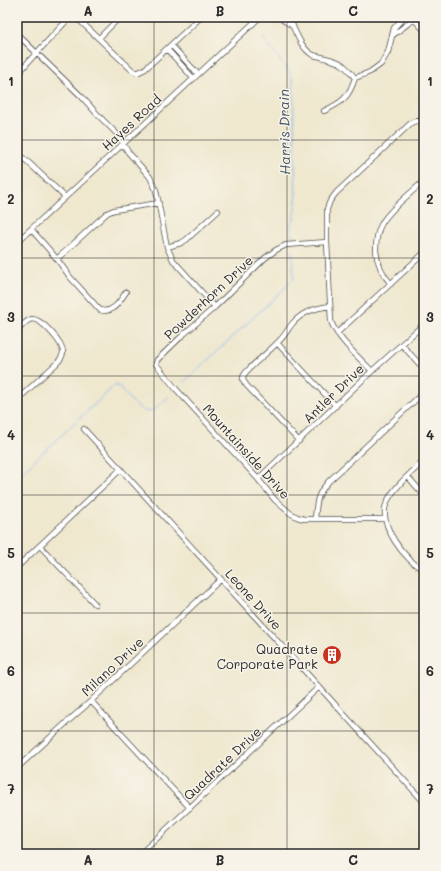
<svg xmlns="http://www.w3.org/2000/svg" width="441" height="871" font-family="Mali,sans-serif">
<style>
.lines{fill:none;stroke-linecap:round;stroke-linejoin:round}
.stream{stroke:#83b4ef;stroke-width:1}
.minor-casing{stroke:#484744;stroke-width:6}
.minor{stroke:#fff;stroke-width:4.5}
.grid{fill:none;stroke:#2b2b2b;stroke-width:1;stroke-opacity:0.55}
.labels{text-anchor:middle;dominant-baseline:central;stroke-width:3;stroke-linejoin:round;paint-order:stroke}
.street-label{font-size:13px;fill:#2b2b2b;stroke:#f7f3e8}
.poi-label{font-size:13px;fill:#2b2b2b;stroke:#f7f3e8;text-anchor:end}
.water-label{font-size:14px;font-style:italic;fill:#455466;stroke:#f7f3e8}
.neatline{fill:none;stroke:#2b2b2b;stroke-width:1.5}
.grid-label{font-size:13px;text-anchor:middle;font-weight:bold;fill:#2b2b2b}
</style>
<rect width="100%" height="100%" fill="#f7f3e8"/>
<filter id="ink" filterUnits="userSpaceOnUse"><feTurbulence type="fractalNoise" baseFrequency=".025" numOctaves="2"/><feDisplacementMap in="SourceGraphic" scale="8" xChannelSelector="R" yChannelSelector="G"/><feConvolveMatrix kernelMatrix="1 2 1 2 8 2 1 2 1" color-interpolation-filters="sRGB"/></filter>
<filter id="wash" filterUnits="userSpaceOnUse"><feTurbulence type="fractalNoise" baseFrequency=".012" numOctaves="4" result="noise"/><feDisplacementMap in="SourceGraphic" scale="16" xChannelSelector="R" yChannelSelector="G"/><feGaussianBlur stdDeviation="0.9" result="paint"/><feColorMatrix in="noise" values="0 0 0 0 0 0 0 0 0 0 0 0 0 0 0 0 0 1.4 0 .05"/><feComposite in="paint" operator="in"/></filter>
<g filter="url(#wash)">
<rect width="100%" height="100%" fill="#efe8cf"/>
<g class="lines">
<path class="stream" d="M262,37L289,71L293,81L296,204C295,208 294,212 294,217C294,221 294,218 292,223C290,226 291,232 292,236
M184,382L284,289L294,278L292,251
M17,477L114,386H118C126,393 140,416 152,411C158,408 163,401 168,397
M417,854L424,848"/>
</g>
</g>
<g filter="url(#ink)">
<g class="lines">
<g class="minor-casing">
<path id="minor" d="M76,17L132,70L137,73L145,69L201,17
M279,17L286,22L293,26
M288,17C295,29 300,48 313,55C317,56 322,57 325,58C342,62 345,65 355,78
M412,17L424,30
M17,34L82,97L98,115L118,135L128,152L150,177L156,190L167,247L173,260L215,307
M393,35L414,19
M99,38L120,17
M171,45L198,74
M167,49L193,78
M355,78L370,72L381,64L388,52L394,28L404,17
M17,80L23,68L29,61L70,17
M324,111C343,102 349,97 355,78
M17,153L29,163L65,197
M31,229L57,259L70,277L100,310C113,314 120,301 126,292
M17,242L260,17
M327,242L286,245L276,250L265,258L215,307L184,334L157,360L156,364L176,389L258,479L275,500L290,513L297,517L304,519H385
M167,247L181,243L186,240L218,211
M57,259L107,213L114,210L159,203
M391,284C382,274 377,264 376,250C376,241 377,231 382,223C390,209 412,192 424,181
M17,331C21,327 26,320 32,319C42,319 63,343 63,352C63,357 60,360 57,363L17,400
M337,333L424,253
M277,343L336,406
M402,345L424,369
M372,371C360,359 335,336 331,321L327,242V209L330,201L336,193L411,123C415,120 419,120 424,124
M84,429L424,802
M299,441L248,387C241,379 241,377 249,369C259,359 271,350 281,339C285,335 288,329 292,324C302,312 315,308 330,306
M424,461C412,472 394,487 387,502C377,524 405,561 424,570
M408,477L424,495
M258,479L372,371L424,324
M315,519C317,500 316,496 329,481L424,392
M40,546L95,604
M17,567L121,469
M91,701L190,808
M17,768L66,723L91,701L221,579
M140,854L319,687"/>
</g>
<use href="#minor" class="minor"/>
</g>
</g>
<path class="grid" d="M154,17V854M287,17V854M17,140H424M17,258H424M17,376H424M17,495H424M17,613H424M17,731H424"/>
<defs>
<g id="building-disc" transform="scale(1)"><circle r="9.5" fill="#c8321e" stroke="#f7f3e8"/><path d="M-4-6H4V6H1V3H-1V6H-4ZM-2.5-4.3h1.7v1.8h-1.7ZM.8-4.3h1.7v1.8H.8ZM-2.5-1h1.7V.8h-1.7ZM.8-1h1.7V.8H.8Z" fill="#fff"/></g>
</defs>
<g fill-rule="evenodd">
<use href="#building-disc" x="332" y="655"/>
</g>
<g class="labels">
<g class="street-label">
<text transform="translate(131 122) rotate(-43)">Hayes Road</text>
<text transform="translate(208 297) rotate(-43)">Powderhorn Drive</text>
<text transform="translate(333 393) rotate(-44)">Antler Drive</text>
<text transform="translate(247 451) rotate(48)">Mountainside Drive</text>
<text transform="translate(254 599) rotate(48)">Leone Drive</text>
<text transform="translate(112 666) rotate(-43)">Milano Drive</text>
<text transform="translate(222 763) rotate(-43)">Quadrate Drive</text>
</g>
<g class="poi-label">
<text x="318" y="648">Quadrate<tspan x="318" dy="15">Corporate Park</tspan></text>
</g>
<g class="water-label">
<text transform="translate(284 132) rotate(-91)">Harris Drain</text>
</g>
</g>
<rect width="441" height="871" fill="none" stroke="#f7f3e8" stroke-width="44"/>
<rect x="22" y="22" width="397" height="827" class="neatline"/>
<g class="grid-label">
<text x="88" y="16">A</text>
<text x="220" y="16">B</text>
<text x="353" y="16">C</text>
<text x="11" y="86">1</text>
<text x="430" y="86">1</text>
<text x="11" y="204">2</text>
<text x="430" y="204">2</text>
<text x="11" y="322">3</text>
<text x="430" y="322">3</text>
<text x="11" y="440">4</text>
<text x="430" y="440">4</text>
<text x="11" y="558">5</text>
<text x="430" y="558">5</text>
<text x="11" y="676">6</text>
<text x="430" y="676">6</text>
<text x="11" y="794">7</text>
<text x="430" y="794">7</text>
<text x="88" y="865">A</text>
<text x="220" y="865">B</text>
<text x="353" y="865">C</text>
</g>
</svg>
